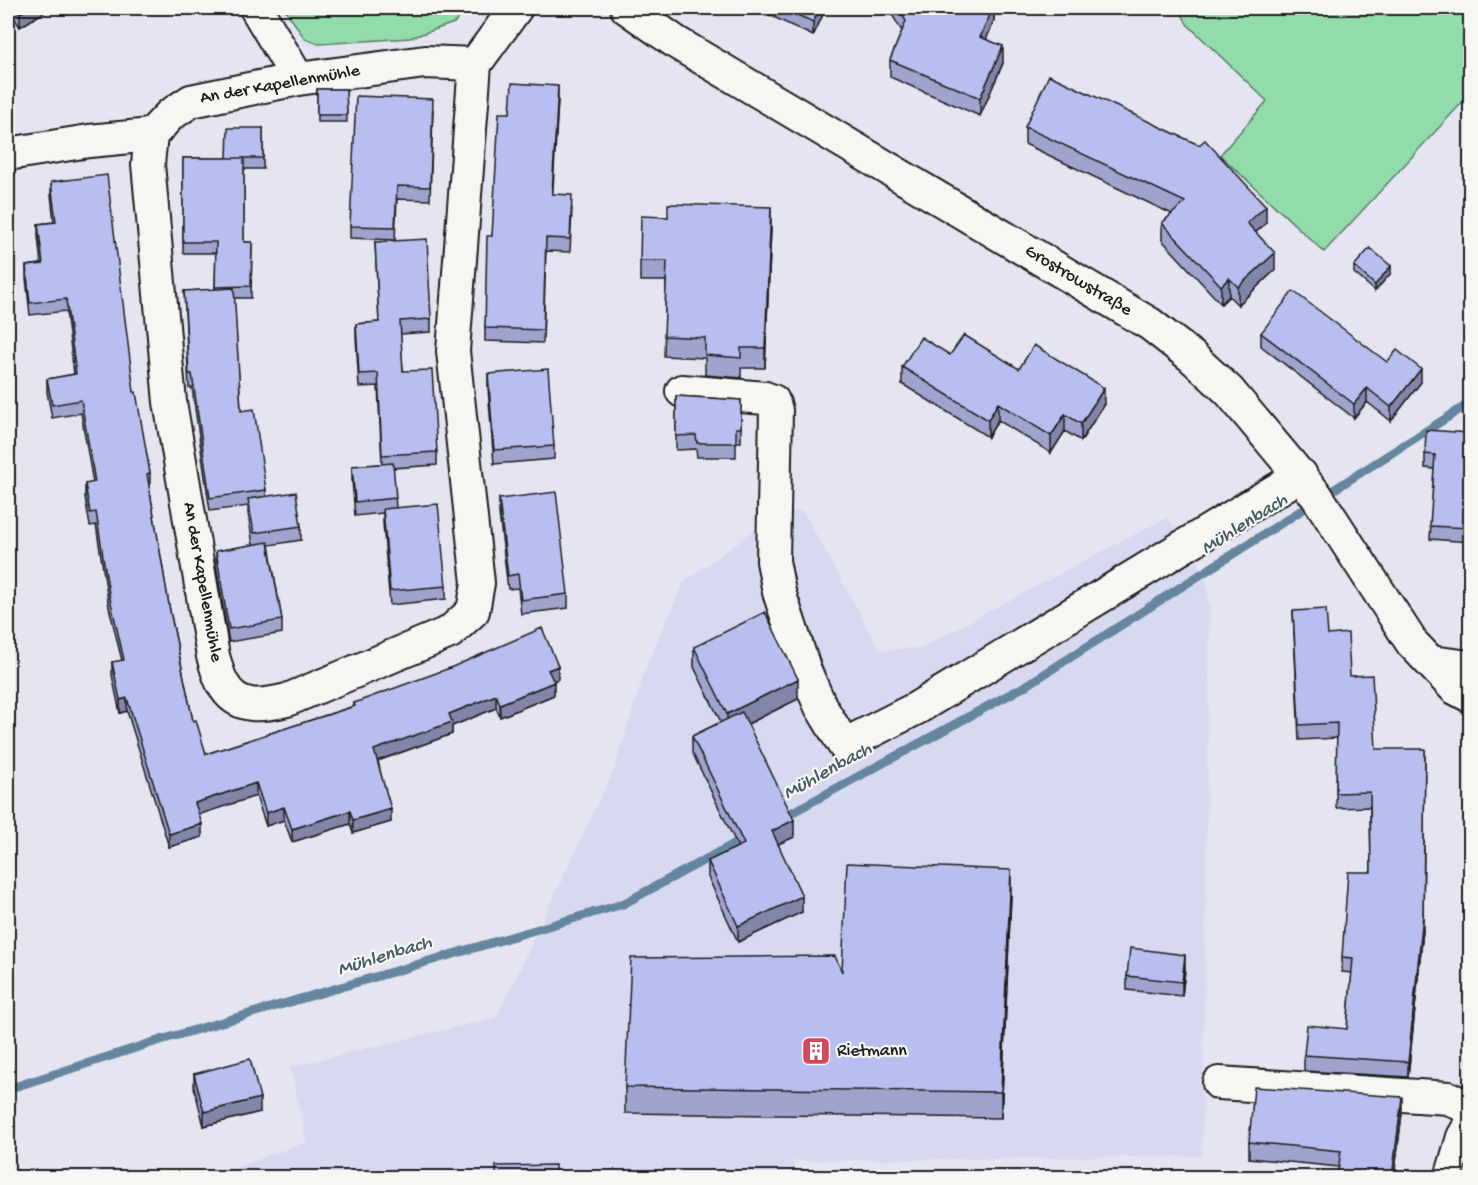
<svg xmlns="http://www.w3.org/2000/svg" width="1478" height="1185" font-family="'Gochi Hand',sans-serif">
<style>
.built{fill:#d7d9f1}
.green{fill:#92dbab;stroke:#577c64;stroke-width:1.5}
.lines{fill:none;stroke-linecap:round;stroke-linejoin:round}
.stream{stroke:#65869e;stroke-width:9}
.minor-casing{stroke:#1c1c1c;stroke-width:36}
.minor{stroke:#f6f6f2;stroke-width:32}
.wall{fill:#9fa3ce;stroke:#1c1c1c;stroke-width:1.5}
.shaded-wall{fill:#8285a8;stroke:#1c1c1c;stroke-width:1.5}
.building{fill:#b9bef0;stroke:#1c1c1c;stroke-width:1.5}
.labels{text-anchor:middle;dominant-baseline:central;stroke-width:4.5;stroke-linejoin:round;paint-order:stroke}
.street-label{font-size:18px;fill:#1c1c1c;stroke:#f6f6f2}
.poi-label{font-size:18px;fill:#1c1c1c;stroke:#f6f6f2;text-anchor:start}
.water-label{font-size:20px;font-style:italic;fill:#475a68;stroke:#f6f6f2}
</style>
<rect width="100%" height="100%" fill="#e4e5f1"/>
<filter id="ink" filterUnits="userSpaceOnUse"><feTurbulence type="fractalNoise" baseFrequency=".0167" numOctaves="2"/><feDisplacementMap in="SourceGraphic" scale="12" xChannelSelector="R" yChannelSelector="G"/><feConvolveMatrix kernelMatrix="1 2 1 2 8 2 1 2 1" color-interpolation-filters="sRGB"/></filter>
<g filter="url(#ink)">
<path class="built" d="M780,511H803L880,650L920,648L1167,517L1190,547L1205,575L1210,609L1202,1156L793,1161L797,1178H207L307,1142L290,1067L497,1017L614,769L647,664L684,582Z"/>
<path class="green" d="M284,8H469L454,23L410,38L319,44L305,39Z
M1179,8H1470V94L1324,252L1220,155L1267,101L1187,24Z"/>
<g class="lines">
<path class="stream" d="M780,819L1027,685L1470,403
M8,1089L154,1042L623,904L747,837"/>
<g class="minor-casing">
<path id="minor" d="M256,8L298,79
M627,8L677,43L1150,324L1191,356L1229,391L1316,495L1412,643L1455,688L1470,696
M475,64L425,62L298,79L191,101L170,115L151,135L148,164L170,402L213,656C216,665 218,676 223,684C237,710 262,706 287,700L450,632L473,611L478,583L453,351L475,64L516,8
M8,154L89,141L151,135
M682,391L765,398L773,401L776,410L773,561L779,592L805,671L821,707L844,745L917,708L1301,475
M1431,662L1470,667
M1219,1083L1449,1098L1470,1109
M1451,1178L1463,1137L1470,1125"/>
</g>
<use href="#minor" class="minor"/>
</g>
<path class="wall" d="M8,8H51L20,27Z
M757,8H826L813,36L757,9Z
M888,8H994V21L986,39L1003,63L980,116L890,77V60L902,31Z
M317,89H346L347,122H317Z
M558,99L552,194L572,208L570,252L546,251L543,343L485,341V328L492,236L510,113Z
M433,111L430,200L397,199L395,240L350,238V226Z
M1025,127L1266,223L1256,232L1275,270L1238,305L1229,296L1221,304L1162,240V223L1172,214L1025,144Z
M263,128V169H244V242H252L251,298H234L241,411L266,490V497L301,526V540L269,545L282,620V633L229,642L216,565V551L253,545L248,513V506L210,511L192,388H189L184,291L215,290L216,253H183V158H227Z
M51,182L134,392L150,473V486H149L170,611L193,721L206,754L354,706V703L558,679L553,681L554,695L500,717L496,708L452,726V734L378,761L391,822L353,833L350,824L292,842L284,820L266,826L256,796L199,814L202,837L169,847L127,711L120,713L112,675V662L122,661L109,607L96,525L90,526L85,497V484L93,483L81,413L52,418L47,392V379L74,374L66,311L30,315L26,278V266L41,264L38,237V224L54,222L51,195Z
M771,227L765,368H741V378L705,375V358L664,356L666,281H640V261Z
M375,242L431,319V332L400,334L403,371L437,452V465L393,468L396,508L446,586V599L390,605L383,523V513L355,516L352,480V466L382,464L378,386L359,387L356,337V324L379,322Z
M1354,266L1391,273L1375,291L1354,273Z
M1261,333L1387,362L1421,382L1391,421L1367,402L1354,418L1261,346Z
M950,355L1019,369L1104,404L1081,441L1065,431L1051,453L998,420L988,437L902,384V367Z
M488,374L554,446V459L494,464L488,388Z
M676,396L741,400V442H736V457H697L696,449L676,450Z
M1470,433V542L1430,539L1434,469L1425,468V454Z
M499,499L568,594V608L521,614L518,588L508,589L499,513Z
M1293,611L1328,635L1350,676L1376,749L1423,930L1408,1077L1304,1071V1055L1347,1029L1352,973L1342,972V957L1371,872L1370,807L1336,808L1337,738L1299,740Z
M694,647L798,699L748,724L794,837L778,844L802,912L738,942L708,877V861L738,847L692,752V736L721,722L694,667Z
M1011,895L1001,1118L625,1113V1087L842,972Z
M1185,969L1182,996L1127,990V976Z
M194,1074L260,1112L204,1126L194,1087Z
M1402,1113L1394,1178H1337L1339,1167L1249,1158V1142Z"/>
<path class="shaded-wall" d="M29,8H51L20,27V13Z
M820,8H826L813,36V22Z
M993,8H994V21L980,54V37Z
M1003,46V63L980,116V98Z
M558,86V99L552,208V194Z
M1266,206V223L1247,240V223Z
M771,207V227L765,368V348Z
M1275,253V270L1238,305V287Z
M1391,266V273L1375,291V285Z
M1229,278V296L1221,304V286Z
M1421,369V382L1391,421V407Z
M1104,388V404L1081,441V424Z
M1367,388V402L1354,418V404Z
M998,403V420L988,437V420Z
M1065,414V431L1051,453V436Z
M558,666V679L548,683V670Z
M798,679V699L727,734V714Z
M554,682V695L500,717V704Z
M496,695V708L452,726V734L374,762V750L449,714Z
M127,698V711L120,713V700Z
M1425,749L1423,930L1408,1077V1062Z
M256,783V796L195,816V803Z
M284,807V820L266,826V813Z
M391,809V822L353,833V820Z
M350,811V824L292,842V829Z
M794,820V837L772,847V831Z
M202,824V837L169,847V834Z
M1011,870V895L1001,1118V1092Z
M802,896V912L738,942V926Z
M1185,955V969L1182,996V982Z
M1402,1097V1113L1394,1178H1392Z
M260,1098V1112L204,1126V1112Z"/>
<path class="building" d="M16,8H29L20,13Z
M782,8H820L813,22Z
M898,8H993L980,37L1003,46L980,98L890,60L906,21Z
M1049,75L1199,145L1205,140L1266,206L1247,223L1275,253L1238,287L1229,278L1221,286L1162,223L1185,202L1025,127Z
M512,83L558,86L552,194L572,195L570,239L546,238L543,330L485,328L487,236H492L499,113H510Z
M317,89H346L347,115H317Z
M356,96L433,99L430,187L397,186L395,227L350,226Z
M228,128H263V158H227Z
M183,158H244V242H252L251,286L215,287L216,242H183Z
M107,175L134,392H136L150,473L147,474L170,611L193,721L196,720L206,754L355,706L354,703L450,668L542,628L558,666L548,670L554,682L500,704L496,695L449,714L452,722L374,750L391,809L353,820L350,811L292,829L284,807L266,813L256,783L195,803L202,824L169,834L127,698L120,700L112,662L124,660L109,594L96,512L90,513L85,484L95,482L81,400L52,405L47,379L76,374L66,299L30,303L26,266L43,264L38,224L56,222L51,182Z
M668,204L771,207L765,348H741V358L705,355V338L664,336L667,261H640L641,216L668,217Z
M427,239L431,319L400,321L403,371L432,370L437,452L382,455L378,373L359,374L356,324L379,322L375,242Z
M1370,248L1391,266L1375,285L1354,266Z
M234,288L241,411L254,409L266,490L210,498L192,374H189L184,291Z
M1293,291L1387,362L1397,350L1421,369L1391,407L1367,388L1354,404L1261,333Z
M964,335L1019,369L1034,345L1104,388L1081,424L1065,414L1051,436L998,403L988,420L902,367L921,337L950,355Z
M548,369L554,446L494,450L488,374Z
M676,396L741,400V428H736V443H697L696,435L676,436Z
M1426,430L1470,433V528L1430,526L1435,455L1425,454Z
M393,463L396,498L355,502L352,466Z
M296,492L301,526L254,533L248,499Z
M556,492L568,594L521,600L518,574L508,576L499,499Z
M438,504L446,586L390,591L383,509Z
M268,542L282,620L229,629L216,551Z
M1326,609L1328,635L1348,633L1350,676L1372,675L1376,749H1425L1423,915L1408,1062L1304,1055L1307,1025L1347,1029L1353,958L1342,957L1348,872H1371L1370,792L1336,793L1337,723L1299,725L1293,611Z
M765,612L798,679L727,714L694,647Z
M742,712L794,820L772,831L802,896L738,926L708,861L744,844L692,736Z
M847,863L1011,870L1001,1092L625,1087L631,958L835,956L842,972Z
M1130,948L1185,955L1182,982L1127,976Z
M250,1059L260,1098L204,1112L194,1074Z
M1254,1087L1402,1097L1392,1178H1337L1341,1151L1249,1142Z
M1470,1157V1178H1462L1463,1174Z
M555,1165V1178H496V1166Z"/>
</g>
<defs>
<g id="building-square" transform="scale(1.5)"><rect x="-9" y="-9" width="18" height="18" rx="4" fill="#d1495b" stroke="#f6f6f2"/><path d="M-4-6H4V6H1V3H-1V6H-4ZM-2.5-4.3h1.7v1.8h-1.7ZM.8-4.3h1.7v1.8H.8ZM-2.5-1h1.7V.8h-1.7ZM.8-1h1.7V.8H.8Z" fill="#fff"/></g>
</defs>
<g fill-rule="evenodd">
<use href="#building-square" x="816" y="1051"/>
</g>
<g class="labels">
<g class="street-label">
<text transform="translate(280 85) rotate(-10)">An der Kapellenmühle</text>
<text transform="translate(1078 281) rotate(31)">Grostrowstraße</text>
<text transform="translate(202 582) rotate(80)">An der Kapellenmühle</text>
</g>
<g class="poi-label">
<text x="837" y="1051">Rietmann</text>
</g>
<g class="water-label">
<text transform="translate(1245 525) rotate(-32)">Mühlenbach</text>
<text transform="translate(828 772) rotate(-29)">Mühlenbach</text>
<text transform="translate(385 957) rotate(-17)">Mühlenbach</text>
</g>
</g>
<rect width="1478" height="1185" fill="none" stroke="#f6f6f2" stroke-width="30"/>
<rect x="15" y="15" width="1448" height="1155" fill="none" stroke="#1c1c1c" stroke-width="2" filter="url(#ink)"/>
</svg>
